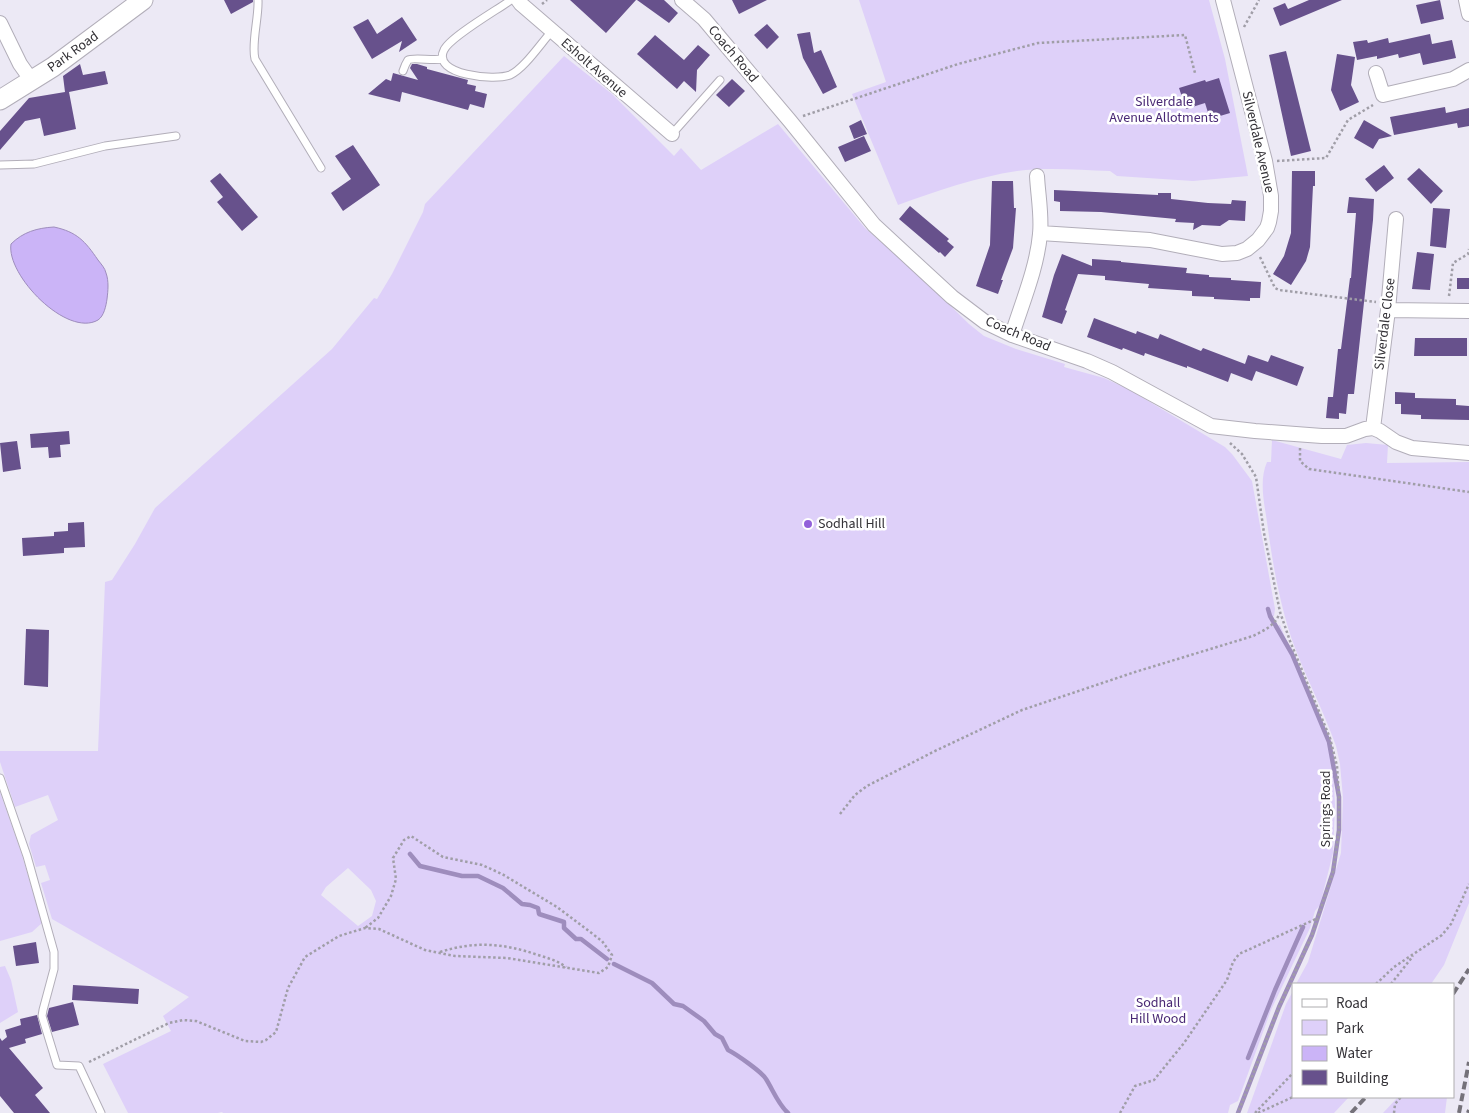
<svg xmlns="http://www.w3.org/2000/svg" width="1469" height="1113" font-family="'Source Sans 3',sans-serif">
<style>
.green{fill:#ded0f9;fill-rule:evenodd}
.water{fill:#cbb4f7;stroke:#9e8dbd}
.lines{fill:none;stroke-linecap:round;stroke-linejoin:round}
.stream{stroke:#9e8dbd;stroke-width:4.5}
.building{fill:#67518c}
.service-casing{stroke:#b2aeb9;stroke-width:9}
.minor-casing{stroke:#b2aeb9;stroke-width:16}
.secondary-casing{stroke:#b2aeb9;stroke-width:21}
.path{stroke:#a09ea7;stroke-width:2.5;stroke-dasharray:2.5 2.5;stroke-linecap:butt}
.service{stroke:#fff;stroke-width:7}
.minor{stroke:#fff;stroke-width:14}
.secondary{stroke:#fff;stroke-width:19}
.rail{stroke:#75727a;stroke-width:4;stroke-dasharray:8 4;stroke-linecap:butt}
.poi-dot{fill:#9260da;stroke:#fff;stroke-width:2}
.labels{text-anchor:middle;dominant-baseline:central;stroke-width:5;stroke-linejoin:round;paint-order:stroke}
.street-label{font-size:14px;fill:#343237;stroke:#fff}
.park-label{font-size:14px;fill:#492874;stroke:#fff}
.poi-label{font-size:14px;fill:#343237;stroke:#fff;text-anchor:start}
</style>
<rect width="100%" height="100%" fill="#ece9f5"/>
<path class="green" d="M859,0H1209L1225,59L1248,176L1193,181L1117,176L1110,171C1079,170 1048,167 1017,171C977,177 936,191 898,205L852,94L886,82Z
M564,56L612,94L674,156L681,148L701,170L778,124L865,228L919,275L969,324L984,336L1016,349L1065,364L1064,367L1104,378L1130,390L1225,447L1232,454L1252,481L1275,609L1274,616L1270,618L1273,627L1280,625L1329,742L1333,765L1335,805L1333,853L1320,905L1315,911L1310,928L1271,1010L1238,1101L1230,1105L1228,1113H223L222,1112L218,1113H128L103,1064L171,1031L163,1016L189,997L52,919L41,883L50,880L45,865L36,867L29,844L31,835L58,820L48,795L15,807L0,762V751H98L105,582L112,580L135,544L155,508L332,349L374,298L377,299L392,274L423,212L425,204ZM348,868L371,890L376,901L372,916L358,926L321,895L326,887Z
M1272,440L1341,459L1347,445L1366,443L1388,445L1387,463L1469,462V903L1444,965L1431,984H1296L1308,962L1341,853L1343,798L1340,764L1336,746C1323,709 1304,674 1291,637C1279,600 1272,560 1267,522C1264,502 1259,480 1267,462H1271Z
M0,792L21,852L42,923L32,932L0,941Z
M5,966L11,980L18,1012L0,1023V967Z
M1293,991V1097H1349L1334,1113H1247L1286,1004Z
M1398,1097H1447L1445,1113H1383Z"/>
<path class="water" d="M54,227C77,232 85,241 98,260C101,264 105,268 106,273C109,281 108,291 107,299C106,306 104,316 98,320C67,338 6,275 11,244C23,232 37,228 54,227Z"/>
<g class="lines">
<path class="stream" d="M410,854L420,866L462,876H478L503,888L522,904L530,905L538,908L539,914L564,922V928L576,939H581L607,959
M614,964L652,983L674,1004L683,1006L704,1021L715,1034L722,1038L728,1050C736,1054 762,1072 766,1079C773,1090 778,1104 788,1113
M1248,1058L1275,990L1303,927
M1238,1113L1279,1007L1312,935L1333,872L1339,830V797L1329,742L1292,654L1270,616L1268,609"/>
</g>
<path class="building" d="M224,0H253V2L231,14Z
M570,0H636L606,33Z
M637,0H664L678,13L669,23Z
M732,0H767L739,14Z
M1309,0H1342L1280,26L1273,8L1285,3L1288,9Z
M1440,0L1444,19L1421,24L1416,5Z
M402,17L417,40L399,52L402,41L372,59L353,27L368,19L377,34Z
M767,24L779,37L767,49L754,35Z
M810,32L814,53L821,50L837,87L823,94L803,58L797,34Z
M1430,34L1432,44L1452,40L1456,58L1423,65L1420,53L1399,58L1398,54L1377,59V56L1357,60L1353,42L1367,40L1368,43L1388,38L1389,43Z
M655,35L684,60L698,45L710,55L697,70L696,92L684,81L677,89L637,54Z
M1286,51L1311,151L1291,156L1269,55Z
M1337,54L1355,57L1351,85L1359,102L1340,111L1331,90Z
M80,64L83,75L105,71L108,84L69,92L76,129L44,136L40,118L25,121L0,150V131L29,98L65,92L63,76Z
M412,64H417L427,67V69L468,80L467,84L476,86L475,91L487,94L484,108L470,104L468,110L402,92L400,102L368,94L386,79L391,81L393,73L418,80L410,68Z
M1219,78L1230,113L1210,119L1205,103L1186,109L1179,88L1205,80L1206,82Z
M732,79L745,91L729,107L716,95Z
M1445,107L1446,113L1469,108V126L1458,128L1457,123L1394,135L1390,117Z
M861,120L867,134L854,139L849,126Z
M1364,120L1392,136L1379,139L1373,149L1354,138Z
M864,136L871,151L845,162L838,147Z
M353,145L380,185L343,211L331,193L351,179L335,156Z
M1384,165L1394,178L1376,192L1365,179Z
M1419,168L1443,191L1431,204L1407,179Z
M1292,171H1315V186H1313L1310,247L1306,261L1291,285L1273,274L1284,256L1291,233Z
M220,173L258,217L242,231L217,202L223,197L210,181Z
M992,181H1013L1014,208H1016L1013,248L1001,280H1003L998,294L976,286L990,245Z
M1054,190L1158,195V193H1171V199L1208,203L1231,204L1232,200L1246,201L1245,221L1229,220L1220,226L1202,225L1193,230L1194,223L1175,222L1176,219L1101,212L1060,211V202L1054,201Z
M1349,197L1374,199L1373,220L1354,394H1348L1346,414L1339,413V419L1326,418L1328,397H1333L1338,349H1341L1350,278H1351L1356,213H1347Z
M910,206L949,239L947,241L954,247L945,257L940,252L939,253L899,219Z
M1433,208L1450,209L1446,248L1430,246Z
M1417,252L1434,254L1430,290L1412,289Z
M1062,254L1092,266V259L1121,261V262L1187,268L1186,273L1209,275V277L1231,278V280L1261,282L1260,298H1250V301L1214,299V297L1192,296V291L1148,288L1149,284L1105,280V276L1078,274L1065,310L1067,311L1062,324L1042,317L1054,275Z
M1457,278H1469V289H1457Z
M1094,318L1136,334L1137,331L1158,339L1160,334L1201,351L1203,348L1245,364L1248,355L1268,362L1271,355L1304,367L1297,386L1256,371L1252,381L1231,373L1228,382L1187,366V368L1145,353L1144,356L1123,348L1122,350L1087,337Z
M1415,338H1467V356H1414Z
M1395,392L1415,393V398L1456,399V405L1469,406V420L1421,419V415L1401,414V404H1395Z
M69,431L70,444L60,445L61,457L49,458L48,447L31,448L30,434Z
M17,441L21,469L3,472L0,443Z
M84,522L85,547L64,548V553L23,556L22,538L54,536V532L68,531V523Z
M26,629L49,630L48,687L24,685Z
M36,942L39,963L16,966L13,946Z
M73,985L139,989L138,1004L72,1000Z
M73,1002L79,1025L52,1032L47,1016L49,1008Z
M37,1015L42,1034L25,1039L26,1043L9,1048L43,1088L35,1095L50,1113H14L0,1096V1038L2,1041L7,1037L5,1030L21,1025L20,1019Z"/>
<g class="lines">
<g class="service-casing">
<path id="service" d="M258,0C259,17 251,44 255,59L321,168
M511,0C497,10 450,37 444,50C431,75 495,81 510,75C524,69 541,43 552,31
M403,71C404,68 406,63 408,60C412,57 434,61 442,59
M672,134L720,80
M0,165L34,164L105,146L176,136
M0,778L27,856L54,952V969L43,1010L42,1016L57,1065L79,1066L101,1113"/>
</g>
<g class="minor-casing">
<path id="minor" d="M518,0L521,4L672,134
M682,0L704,19L725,44L790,121L874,225L952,297L985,322L1012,335L1087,361L1112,372L1211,426L1255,431L1322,436H1346L1365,429L1373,428L1380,431L1396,442L1412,448L1469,453
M1466,0L1469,14
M0,23L20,64L32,81
M1376,73L1383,95L1453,79L1469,70
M1040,233L1150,240L1222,254L1237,253L1247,249L1258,240L1267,228L1269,222L1271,211V196L1265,161L1223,0
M1388,310L1469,311
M1012,335C1022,303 1037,268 1040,234C1042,216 1038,195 1037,176
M1373,428L1388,310L1396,219"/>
</g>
<g class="secondary-casing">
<path id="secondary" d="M0,100L53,67L143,0"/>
</g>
<path class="path" d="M542,4L547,0
M1244,27L1259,0
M803,116L958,64L1038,43L1185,35L1195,73
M1277,161L1326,158L1348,120L1373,105
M1260,257L1275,288L1279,290L1376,302
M1449,296L1453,263L1468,254L1469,249
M1230,443L1242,454L1256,477L1264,533L1280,612L1290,641L1330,738L1337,766L1339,797V830L1333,872L1312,935L1279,1007L1238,1113
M1300,448V461L1309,469L1469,492
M840,814L855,795L867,786L935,751L1022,710L1135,672L1253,636C1263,631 1276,625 1279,614
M440,952C475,941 503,943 538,955C548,958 558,961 566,967
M1376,984L1394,967L1442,935L1451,924L1469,884
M1391,984L1413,956
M89,1062L169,1023L183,1020L196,1021L245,1041L261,1042L266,1040L276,1032L288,988L305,957L339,936L365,928L379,929L425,950L455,956L507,958L599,973L608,967L612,955L602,941L557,907L502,874L482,865L443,857L411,836L404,840L393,858L396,879L391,896L378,918L365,928
M1120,1113L1135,1086L1154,1080L1184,1043L1227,980L1233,962L1239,954L1318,918
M1255,1113L1293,1073
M1258,1113L1293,1097
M1394,1113L1395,1104L1401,1097"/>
<use href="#service" class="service"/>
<use href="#minor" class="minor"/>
<use href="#secondary" class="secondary"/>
<path class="rail" d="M1453,994L1469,969
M1351,1113L1366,1097
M1459,1113L1469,1062
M1468,1113L1469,1110"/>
</g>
<circle class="poi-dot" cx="808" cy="524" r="5"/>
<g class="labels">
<g class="street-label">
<text transform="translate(73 52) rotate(-36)">Park Road</text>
<text transform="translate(733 54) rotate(50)">Coach Road</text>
<text transform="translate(594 68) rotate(41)">Esholt Avenue</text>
<text transform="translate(1258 142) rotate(77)">Silverdale Avenue</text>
<text transform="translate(1385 324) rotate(-83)">Silverdale Close</text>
<text transform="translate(1018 334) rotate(23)">Coach Road</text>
<text transform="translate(1326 809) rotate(-90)">Springs Road</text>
</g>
<g class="park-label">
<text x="1164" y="102">Silverdale<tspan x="1164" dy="16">Avenue Allotments</tspan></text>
<text x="1158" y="1003">Sodhall<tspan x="1158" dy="16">Hill Wood</tspan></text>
</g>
<g class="poi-label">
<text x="818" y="524">Sodhall Hill</text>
</g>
</g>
<rect x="1292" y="983" width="162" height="115" fill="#ffffff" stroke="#aeadaf"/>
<rect x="1302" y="999" width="25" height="8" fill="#ffffff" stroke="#aeadaf"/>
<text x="1336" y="1008" font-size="15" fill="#343237">Road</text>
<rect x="1302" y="1020" width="25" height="15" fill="#ded0f9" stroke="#aeadaf"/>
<text x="1336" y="1033" font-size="15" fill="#343237">Park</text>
<rect x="1302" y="1046" width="25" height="15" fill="#cbb4f7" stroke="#aeadaf"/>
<text x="1336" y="1058" font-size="15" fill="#343237">Water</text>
<rect x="1302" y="1070" width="25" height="15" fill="#67518c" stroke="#aeadaf"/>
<text x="1336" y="1083" font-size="15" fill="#343237">Building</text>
</svg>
